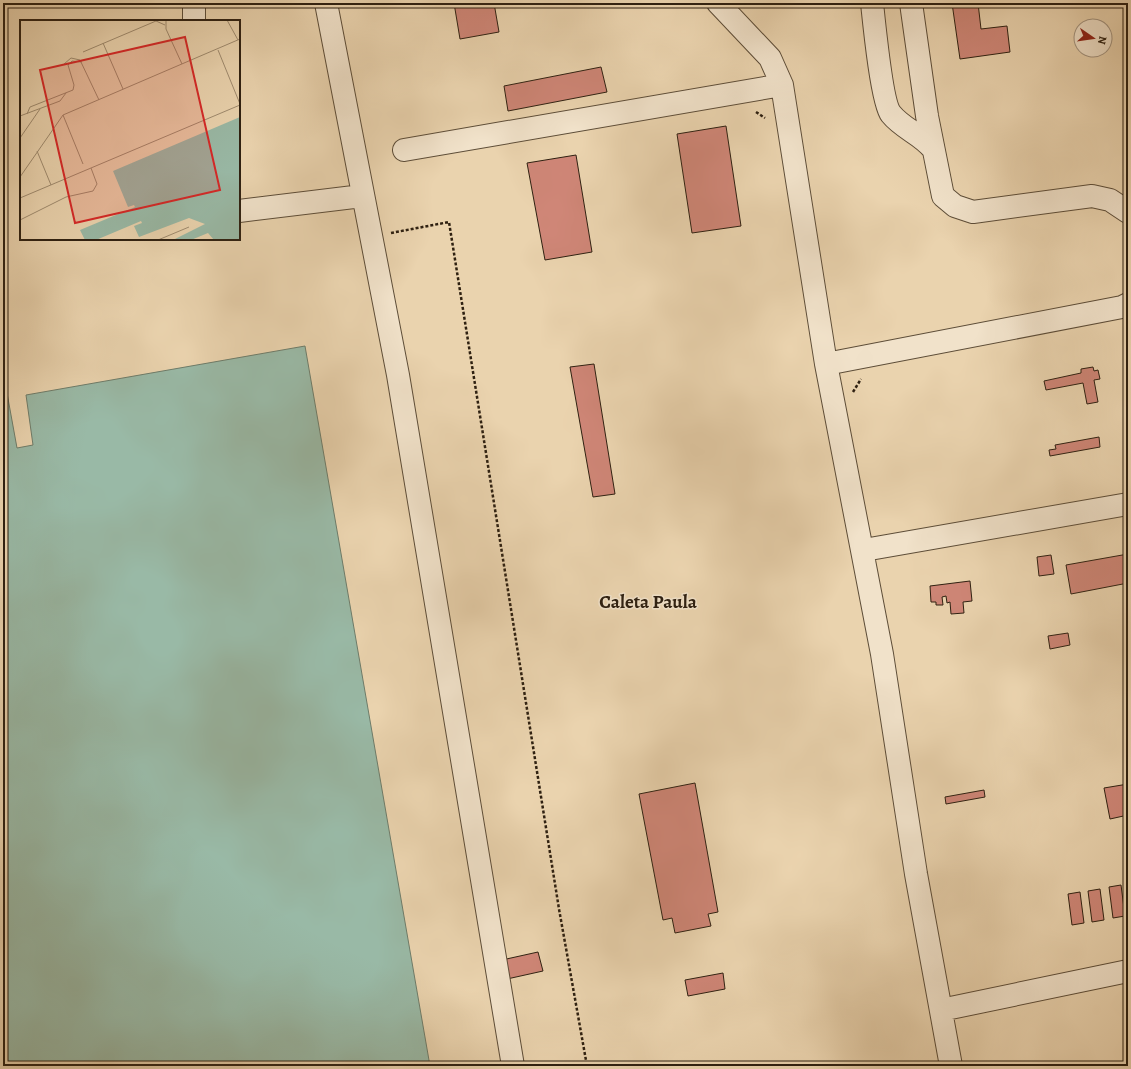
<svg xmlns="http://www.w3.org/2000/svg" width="1131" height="1069" font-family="Alegreya,serif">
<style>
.water{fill:#99b9a6;stroke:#6e7c6a}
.building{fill:#cf8677;stroke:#2e2011}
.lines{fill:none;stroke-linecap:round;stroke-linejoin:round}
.minor-casing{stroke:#5d4d38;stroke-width:24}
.path{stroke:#2e2011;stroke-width:2.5;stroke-dasharray:3 2;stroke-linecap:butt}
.minor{stroke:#f1e2ca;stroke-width:22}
.labels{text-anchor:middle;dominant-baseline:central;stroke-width:3;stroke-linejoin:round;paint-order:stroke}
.district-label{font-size:19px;font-weight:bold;fill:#2e2011;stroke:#f1e2ca}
.inset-road{fill:none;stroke:#9f8b6f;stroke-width:1}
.view{fill:#d62828;fill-opacity:0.15;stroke:#d62828;stroke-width:2}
.inset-edge{fill:none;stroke:#2e2011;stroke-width:2}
</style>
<rect width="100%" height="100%" fill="#ead3ae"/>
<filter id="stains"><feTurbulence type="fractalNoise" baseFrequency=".005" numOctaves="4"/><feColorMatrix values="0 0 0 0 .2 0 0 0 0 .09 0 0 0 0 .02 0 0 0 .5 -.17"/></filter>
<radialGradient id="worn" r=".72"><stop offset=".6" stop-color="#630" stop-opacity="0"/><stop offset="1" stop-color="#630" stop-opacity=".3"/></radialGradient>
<path class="water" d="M305,346L430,1066H3V371L17,448L33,445L26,395Z"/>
<path class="building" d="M454,3H494L499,32L460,39Z
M952,3H978L981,29L1007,26L1010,52L960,59Z
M601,67L607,92L508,111L504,86Z
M726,126L741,226L692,233L677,134Z
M576,155L592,252L545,260L527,163Z
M594,364L615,494L593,497L570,367Z
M1093,367L1094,371L1098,370L1100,379L1094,380L1098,402L1087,404L1083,383L1046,390L1044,381L1081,373V369Z
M1099,437L1100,447L1050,456L1049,450L1056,449L1055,445Z
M1128,554V583L1071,594L1066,565Z
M1051,555L1054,574L1039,576L1037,557Z
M970,581L972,601L963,602L964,613L951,614L950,602L947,603L946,596L942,597L943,605H936V602H931L930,586Z
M1068,633L1070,645L1050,649L1048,636Z
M695,783L718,912L708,914L711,926L675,933L672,918L663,920L639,794Z
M1128,784V815L1110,819L1104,788Z
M984,790L985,797L946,804L945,797Z
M1121,885L1125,916L1113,918L1109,887Z
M1100,889L1104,920L1092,922L1088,891Z
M1080,892L1084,923L1072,925L1068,894Z
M538,952L543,971L507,979L502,960Z
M723,973L725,989L688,996L685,980Z"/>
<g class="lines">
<g class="minor-casing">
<path id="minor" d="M326,3L398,375L513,1066
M718,3L770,58L782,85L826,364L882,654L916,874L951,1066
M872,3C874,22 882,103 891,114C903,129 921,134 933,149
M911,3L927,116L943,196L955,206L973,212L1092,196L1110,200L1128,212
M194,21V3
M404,150L782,85
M239,211L362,196
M826,364L1122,307L1128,304
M864,550L1128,504
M941,1010L1128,971"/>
</g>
<path class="path" d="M756,112L765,118
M391,233L449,222L559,909L587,1066
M853,392L861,379"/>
<use href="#minor" class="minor"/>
</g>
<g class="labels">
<g class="district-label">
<text x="648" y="602">Caleta Paula</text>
</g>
</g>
<g transform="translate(20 20)">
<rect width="220" height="220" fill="#ead3ae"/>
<path d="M220,97V219L194,220L188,213L171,220H153L185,204L169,198L119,217L114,206L122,203L121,201L76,220H65L60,210L115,187L114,185L108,187L93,151Z" fill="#99b9a6"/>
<path class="inset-road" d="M146,0V9L162,44M207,0L218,20M83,23L103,69M198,30L220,84M63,32L136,1L145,5M44,44L51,38L60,40L79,80M7,94L10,87L53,70L54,65L48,45L52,41L62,42M43,95L63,144M0,96L40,81L46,73M0,118L20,89M17,131L31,165M0,157L43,95L220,19M0,178L220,85M0,200L46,177L73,171L77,164L71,148M138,220L169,207"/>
<path class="view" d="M165,17L200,170L55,203L20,50Z"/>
<rect width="220" height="220" class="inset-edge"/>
</g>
<rect width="1131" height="1069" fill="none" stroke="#ead3ae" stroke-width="16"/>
<rect x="4" y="4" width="1123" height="1061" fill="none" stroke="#2e2011" stroke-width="2"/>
<rect x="8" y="8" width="1115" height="1053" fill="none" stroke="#2e2011"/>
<g transform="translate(1093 38) rotate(103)"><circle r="19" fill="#f1e2ca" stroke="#a39480"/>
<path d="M0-3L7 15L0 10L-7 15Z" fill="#8f2418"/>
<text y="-6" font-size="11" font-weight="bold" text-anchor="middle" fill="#2e2011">N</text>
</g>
<rect width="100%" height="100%" filter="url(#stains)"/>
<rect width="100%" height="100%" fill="url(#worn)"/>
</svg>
